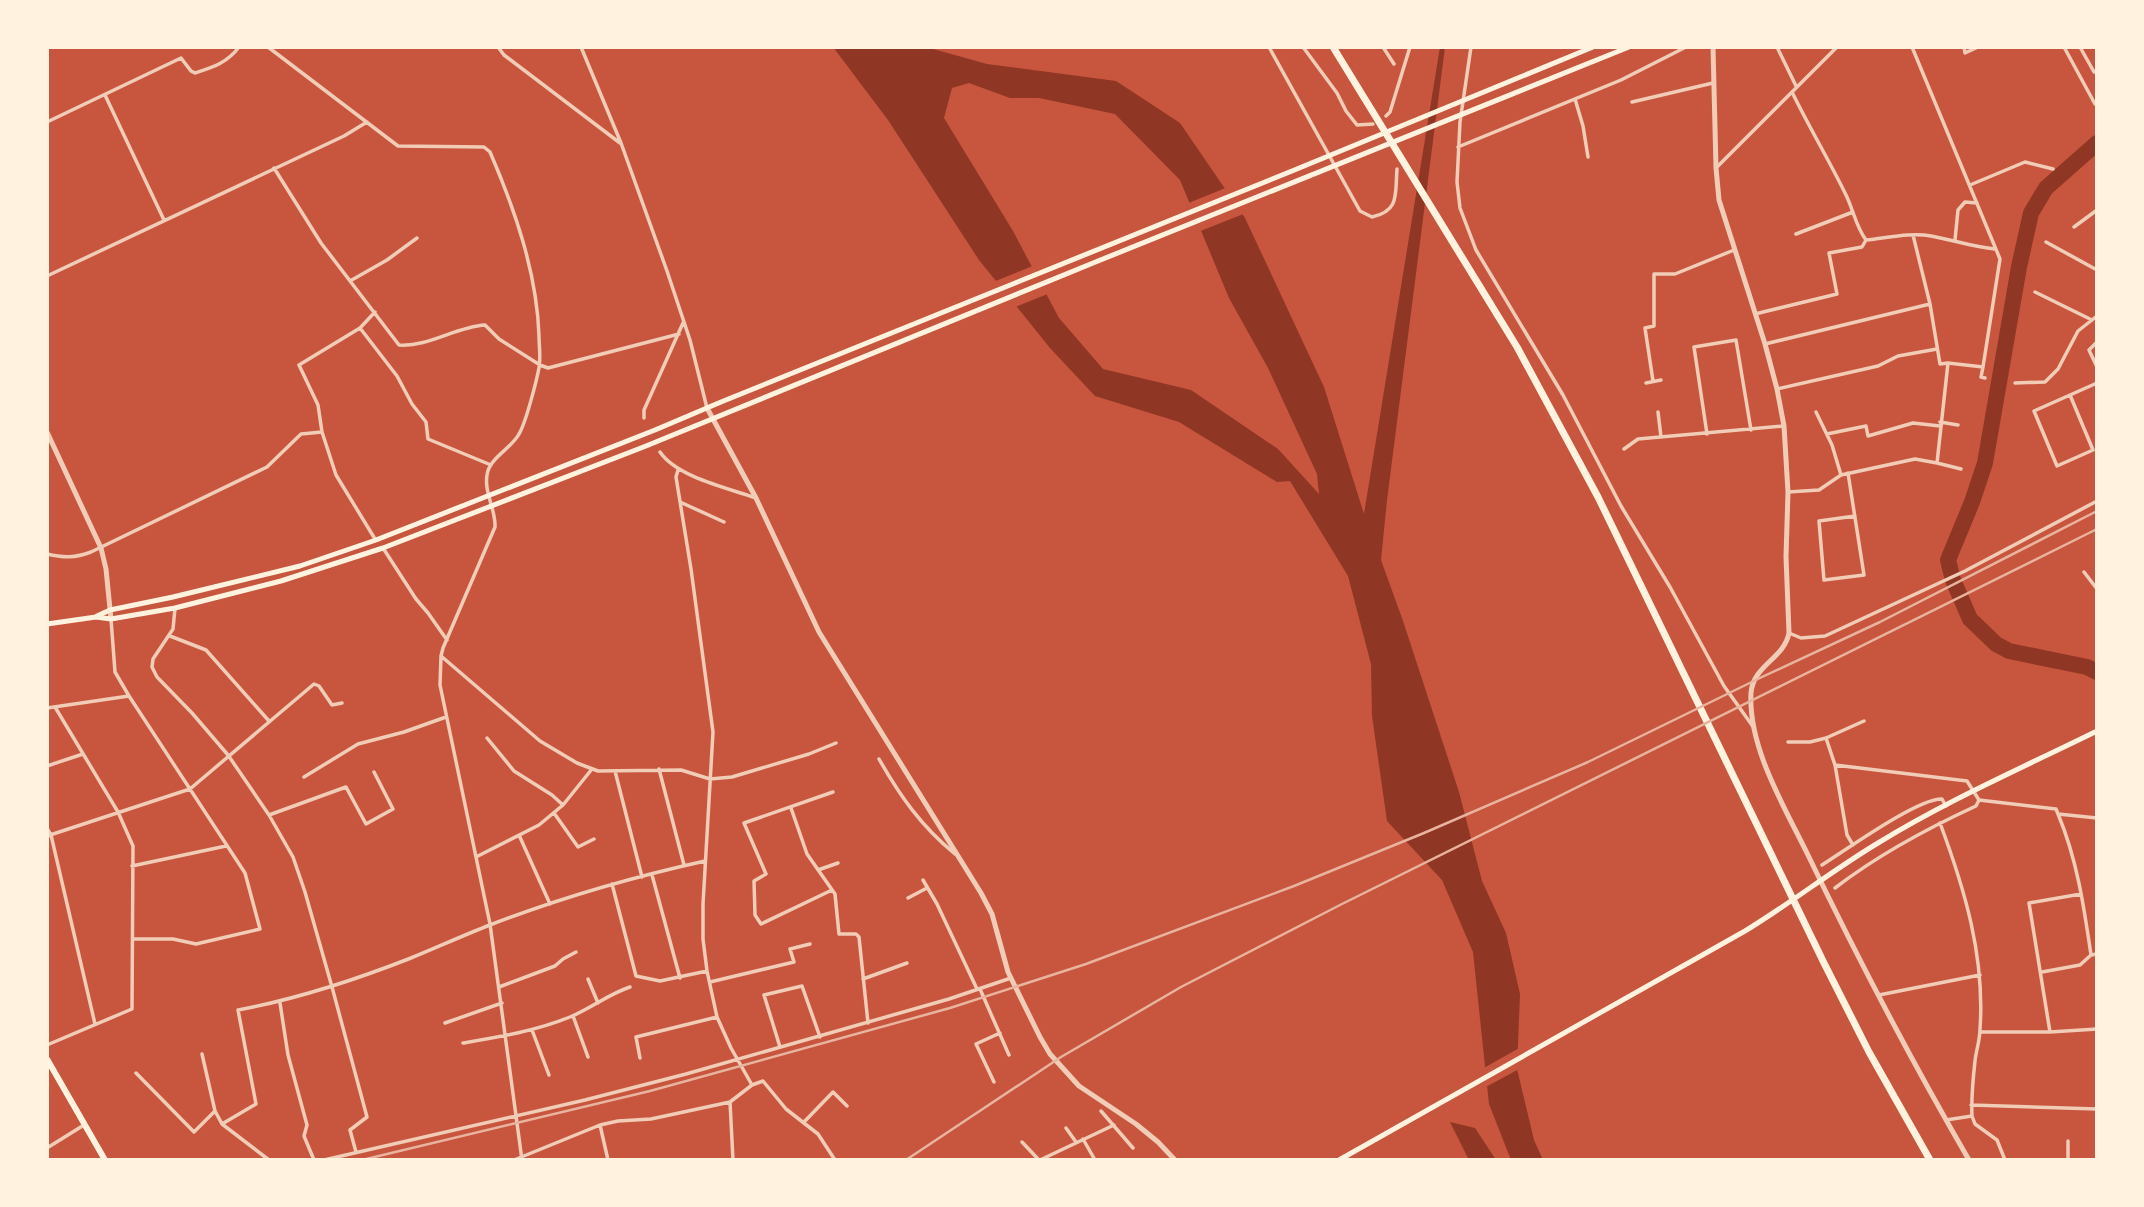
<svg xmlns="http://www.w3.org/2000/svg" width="2144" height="1207" viewBox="0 0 2144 1207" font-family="'Sofia Sans Condensed',sans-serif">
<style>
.water{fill:#8f3625;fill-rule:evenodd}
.pier{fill:#c8553d}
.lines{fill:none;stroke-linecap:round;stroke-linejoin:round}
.river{stroke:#8f3625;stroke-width:16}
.minor{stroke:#f1ccb7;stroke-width:3.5}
.tertiary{stroke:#f1ccb7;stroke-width:5}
.secondary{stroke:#fff3e0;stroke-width:5}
.primary{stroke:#fff3e0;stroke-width:6}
.motorway{stroke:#fff3e0;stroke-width:7}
.rail{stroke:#e9b49f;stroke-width:2.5}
</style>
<rect width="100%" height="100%" fill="#c8553d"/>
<path class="water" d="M833 47H926L987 64 1116 81 1180 123 1245 218 1324 387 1364 514 1440 47H1445L1387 500 1381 560 1403 621 1459 792 1482 881 1506 933 1520 994 1517 1069 1534 1140 1543 1160H1511L1489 1104 1473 952 1442 880 1387 821 1372 716 1371 664 1348 576 1290 481 1277 482 1179 422 1095 396 1050 348 979 260 888 120ZM969 83 1010 98H1039L1115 114 1180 180 1229 298 1268 368 1317 474 1319 494 1278 449 1191 390 1103 369 1059 318 1013 231 944 118 952 88Z
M1450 1122 1475 1128 1496 1160H1469Z"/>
<path class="pier" d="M1228 187 1246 213 1198 232 1186 204Z
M1035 265 1050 293 1013 308 993 282Z
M1521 1047V1068L1484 1088 1482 1069Z"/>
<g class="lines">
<path class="river" d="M2097 143 2046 188 2031 213 2019 267 1985 463 1972 502 1948 560 1953 580 1970 619 1996 644 2009 651 2087 667 2097 672"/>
<path class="minor" d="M268 47 398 146 484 147 490 152C515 210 537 273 539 336 539 346 541 358 539 368 536 383 526 422 519 434 511 449 489 458 487 475 484 493 496 510 495 527L443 648 441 656 440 685 490 924 522 1160
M498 47 504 55 620 143
M581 47 621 143 667 271 690 340 707 408
M1269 47 1360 211 1372 217C1400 211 1395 194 1397 169
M1303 47 1337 93 1346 111 1357 125 1373 124
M1383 47 1394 64
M1471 47 1460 122 1457 182 1460 208 1476 250 1563 395 1621 506 1670 587 1724 686 1754 728
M1523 47H1524
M1777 47 1796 86
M1964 47 1965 53 1978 47
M2064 47 2095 104
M2080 47 2094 72 2097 71
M1792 92C1809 127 1829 160 1846 195 1853 209 1856 227 1866 240 1887 238 1911 232 1931 236 1953 240 1973 247 1995 249
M105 95 164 220
M1575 99 1583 126 1588 157
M1632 102 1713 83
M1386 116 1390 112 1410 47
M47 122 181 58 191 71 195 73C213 67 227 63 239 47
M1458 147 1621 80 1686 47
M1717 167 1837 47
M274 168 321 243 399 345C429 347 455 327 485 325L499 339 540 365 548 368 679 334
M1970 185 2025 162 2053 169
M2074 227 2097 210
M1796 234 1853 212
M1913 235 1930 304 1940 364 1948 363
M1955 240 1958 210 1965 202 1977 203
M2046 242 2097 270
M47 276 344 136 367 122
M350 281 387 260 417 238
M2035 292 2092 320
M1755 314 1837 294 1829 253 1862 247 1866 240
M360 328 397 376 412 404 426 422 428 439 491 465
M2097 342 2089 350 2097 367
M1765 344 1930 304
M1983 367 1981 377 1985 378
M1653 381 1645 328 1654 326V274H1675L1734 250
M1646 383 1661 380
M2015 383 2045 382 2058 369 2078 331 2097 316
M1777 389 1878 366 1898 356 1937 349
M2070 395 2093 450 2057 466 2034 411 2097 383
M1658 412 1661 437
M1816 412 1832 445 1841 475
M644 418V410L683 323
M1940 422 1958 425
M322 432 336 475 375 539
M1707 434 1694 347 1736 340 1751 430
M1827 434 1866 426 1868 436 1913 423 1940 426
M1624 449 1638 439 1784 426
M660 452C677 477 727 488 756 498
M1937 463 1961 469
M678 470 676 477 691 569 713 732 703 904V939L707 971 717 1017 731 1048 752 1085 763 1081 786 1109 818 1134 835 1160
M1848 473 1864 575 1824 580 1819 521 1855 516
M1788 492 1819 490 1841 475 1915 459 1937 463 1948 363 1983 367 2000 259 1912 47
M680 502 724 522
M383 548 416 599 428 613 447 640
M47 554C64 558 75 558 91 552L267 467 301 434 322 432 318 405 299 365 360 328 375 312
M2084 572 2097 589
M175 608 173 629 153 659 152 667 157 677 192 713 228 755 269 815 293 857 305 892 332 987 367 1117 350 1130 356 1152
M111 619 115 672 129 696 245 873 260 929 196 944 173 939H133
M1789 633 1801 638 1825 636 1965 571 2097 501
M170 636 206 650 269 721
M441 656 540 741 577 763 598 771 681 770 710 779 732 777 809 754 836 743
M47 708 129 696
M1788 742H1810L1826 738
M879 759C900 796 921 826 955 854
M1835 765 1826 738 1864 721
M47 766 83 754
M659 769 684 865
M615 771 642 877
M304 777 358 744 404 732 446 717
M563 805 592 769
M791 808 807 854 835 894 839 934H856L859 937 868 1023
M554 813 578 847 594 839
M2058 814C2077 859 2084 907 2091 955L2097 954
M269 815 346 787 366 824 393 809 374 772
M1940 823C1965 890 1985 957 1980 1029 1980 1040 1976 1051 1975 1061 1973 1079 1971 1098 1972 1116L1975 1124 1997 1140 2005 1160
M47 828 51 835 95 1024
M519 835 550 904
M47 836 190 789 314 684 319 686 332 705 342 703
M1853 845 1847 835 1835 765 1967 781 1979 800 2056 809 2058 814 2097 818
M476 857 539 825 563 805 552 795 514 771 487 738
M1822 865C1846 850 1918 798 1942 799L1946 806
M132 866 226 846
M818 870 838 863
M652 875 680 978
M923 880 937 904 977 989
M612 884 636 976 660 981 707 971
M1835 888C1878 855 1926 829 1976 806L1979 800
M832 890 761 924 755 915 754 881 766 874 744 823 833 792
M2081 894 2029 903 2050 1032 2097 1029
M908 898 927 888
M2042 972 2080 965 2091 955
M588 979 598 1003
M863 979 907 963
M710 982 794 962 790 949 810 944
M499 987 555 966 563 959 576 952
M980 989 1009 1055
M1879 995 1980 975
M280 1003 288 1055 307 1125 304 1136 314 1160
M573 1016 588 1057
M445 1023 502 1003
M532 1030 549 1075
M1980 1032H2050
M463 1043C499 1037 536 1031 570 1017 591 1008 609 994 630 987
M47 1045 132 1009 133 846 118 812 55 707
M780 1047 764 995 802 986 820 1037
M202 1054 215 1111
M640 1058 636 1037 717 1017
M136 1073 194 1132 215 1111 222 1124 269 1160
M994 1082 976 1044 1000 1033
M730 1102 733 1160
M1971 1105 2097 1109
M1101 1111 1133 1148
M1946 1120 1972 1116
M804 1122 833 1092 847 1106
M222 1124 256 1104 238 1010C297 999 355 980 411 958 438 947 464 935 490 925 560 898 633 877 705 861
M600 1125 608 1160
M1066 1128 1076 1142
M1083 1139 1095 1160
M2068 1141V1160
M1022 1142 1039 1160
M47 1148 84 1125
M324 1160 585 1100 686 1074 949 999 1011 978
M514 1160 600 1125 618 1121 651 1119 730 1102 752 1085
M1040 1160 1114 1125"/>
<path class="tertiary" d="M1713 47 1716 168 1719 200 1765 344 1777 389 1784 426 1788 492 1786 557 1789 633C1784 659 1753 665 1751 693 1748 747 1784 806 1807 853 1857 957 1911 1060 1969 1160
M707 408 756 498 819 632 981 893 992 914 1008 972 1040 1037 1050 1054 1079 1086 1136 1124 1158 1142 1175 1160
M47 432 101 548 106 569 111 619"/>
<path class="secondary" d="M97 616 110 610 173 597 300 566 376 540 655 430 721 402 1292 171 1593 47
M47 624 96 617 111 619 175 608 281 581 383 548 646 446 1098 261 1629 47
M1339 1160 1745 931C1791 903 1833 870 1878 843 1948 800 2024 767 2097 731"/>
<path class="primary" d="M47 1059 105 1160"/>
<path class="motorway" d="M1333 47 1517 347 1598 497 1824 963 1869 1052 1930 1160"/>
<path class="rail" d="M362 1160 650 1091 950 1008 1086 964 1294 886 1424 833 1588 762 1762 677 1880 622 2097 511
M906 1160 1061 1057 1181 987 1340 905 2097 529"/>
</g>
<rect width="2144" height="1207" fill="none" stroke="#fff3e0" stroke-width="98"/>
</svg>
